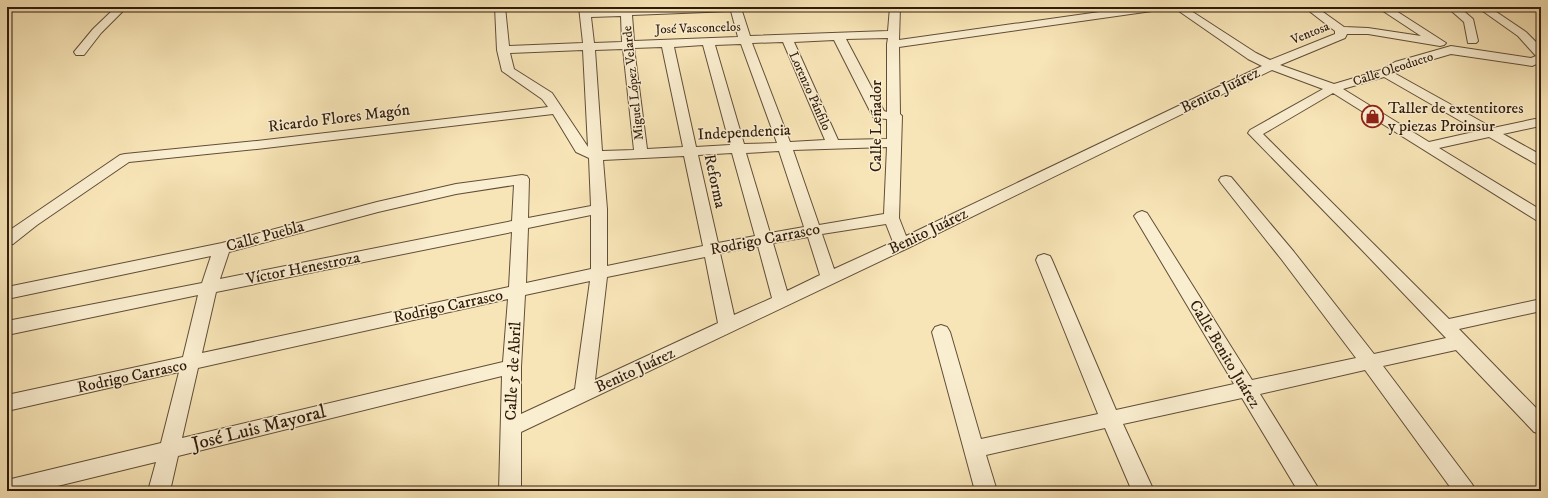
<svg xmlns="http://www.w3.org/2000/svg" width="1548" height="498" viewBox="0 0 1548 498" font-family="'IM FELL DW Pica',serif">
<style>
.lines{fill:none;stroke-linecap:round;stroke-linejoin:round}
.minor-casing{stroke:#614e38;stroke-width:2}
.minor{fill:#faeed0;fill-rule:evenodd}
.labels{text-anchor:middle;dominant-baseline:central;stroke-width:3;stroke-linejoin:round;paint-order:stroke}
.far-street-label{font-size:13px;fill:#2f1b0d;stroke:#faeed0}
.street-label{font-size:16px;fill:#2f1b0d;stroke:#faeed0}
.poi-label{font-size:16px;fill:#2f1b0d;stroke:#faeed0;text-anchor:start}
.near-street-label{font-size:19px;fill:#2f1b0d;stroke:#faeed0}
</style>
<rect width="100%" height="100%" fill="#f8e5b7"/>
<filter id="stains"><feTurbulence type="fractalNoise" baseFrequency=".005" numOctaves="4"/><feColorMatrix values="0 0 0 0 .2 0 0 0 0 .09 0 0 0 0 .02 0 0 0 .5 -.17"/></filter>
<radialGradient id="worn" r=".72"><stop offset=".6" stop-color="#630" stop-opacity="0"/><stop offset="1" stop-color="#630" stop-opacity=".3"/></radialGradient>
<g class="lines">
<defs>
<path id="minor" d="M116 7H127L101 33 84 55H76L74 52 93 29Z
M495 7H505L509 46 583 43 579 7H589L590 10 621 9V7H631L632 9 760 7 755 10 742 11 750 36 888 31 890 7H900L899 40 1135 7H1164L1159 10 899 47 900 114 902 116 899 218 906 236 1262 66 1248 59 1173 7H1185L1256 53 1270 60 1335 34V31L1304 7H1316L1344 27 1368 28 1421 36 1377 7H1390L1446 43 1444 45 1440 46 1368 34H1347L1345 38 1280 65 1334 84 1381 70 1395 62 1451 46 1531 58 1536 56 1518 36 1477 7H1489L1526 32 1541 47V62L1532 66 1451 54 1403 68 1394 73 1493 128 1535 119 1540 120 1541 122 1540 126 1503 134 1541 155V165L1536 164 1489 137 1439 148 1541 210V222L1536 220 1333 93 1263 134 1449 319 1541 299V311L1459 329 1541 413V434L1534 432 1456 350 1383 366 1472 484 1476 491H1453L1365 370 1260 394 1320 491H1298L1242 398 1123 424 1154 491H1132L1105 428 986 455 997 491H975L932 332 935 327 941 325 947 327 950 332 981 439 1098 414 1036 260 1038 256 1044 254 1050 256 1052 260 1116 410 1234 384 1134 216 1137 213 1142 211 1147 213 1252 380 1356 358 1282 260 1221 183 1219 180 1221 177 1226 176 1231 177 1294 252 1374 354 1446 338 1361 249 1248 133 1250 130 1323 89 1272 70 908 248 521 432V491H499L502 376 178 456 170 491H148L156 462 37 491H7V480L161 443 179 372 7 411V395L183 357 198 295 7 335V321L202 283 211 256 7 299V287L222 243 377 202 456 184 522 175 527 176 529 179 528 218 591 206 589 158 576 152 553 114 257 149 129 162 37 225 13 244 7 245V232L120 155 125 154 257 141 548 107 542 99 502 71 497 50ZM731 11 738 37 634 41 632 15ZM621 16 622 42 594 43 591 17ZM888 38 887 44V112L884 111 846 39ZM834 40 872 115 874 118 887 119V139L838 140 794 42ZM783 42 825 140 790 142 752 43ZM741 44 777 143 744 144 715 45ZM703 45 730 145 696 147 674 47ZM662 47 683 147 647 149 634 48ZM623 49 634 150 602 151 595 50ZM583 50 588 147 552 93 514 69 510 53ZM1384 77 1478 131 1429 142 1343 89ZM887 147 884 214 819 225 793 150ZM779 151 804 227 770 233 746 153ZM732 153 755 236 718 243 698 155ZM684 156 703 246 607 266V209L603 160ZM514 185 512 221 220 279 229 252 378 212 456 194ZM591 215V269L526 283 528 228ZM886 224 893 242 834 269 822 234ZM512 232 509 287 202 353 216 292ZM808 237 820 275 787 291 773 243ZM758 246 772 298 734 315 720 253ZM705 257 718 323 595 380 607 277ZM590 281 575 389 521 414V367L525 295ZM508 299 503 362 182 438 198 368Z
M1447 7H1459L1473 19 1478 41 1476 43H1468L1464 22Z"/>
</defs>
<use href="#minor" class="minor-casing"/>
<use href="#minor" class="minor"/>
</g>
<defs>
<symbol id="shop-ring" viewBox="-11 -11 22 22"><circle r="9.5" fill="#faeed0" stroke="#8f2418" stroke-width="1.5"/><path d="M-5-2.5h2.3a2.7 3.5 0 0 1 5.4 0H5L5.5 6h-11ZM-1.5-2.5h3a1.5 2.3 0 0 0-3 0Z" fill="#8f2418"/></symbol>
</defs>
<g fill-rule="evenodd">
<use href="#shop-ring" x="1360" y="104" width="25" height="25"/>
</g>
<g class="labels">
<g class="far-street-label">
<text transform="translate(698 28) rotate(-2)">José Vasconcelos</text>
<text transform="translate(1310 33) rotate(-22)">Ventosa</text>
<text transform="translate(1393 69) rotate(-18)">Calle Oleoducto</text>
<text transform="translate(633 83) rotate(-96)">Miguel López Velarde</text>
<text transform="translate(810 91) rotate(66)">Lorenzo Pánfilo</text>
</g>
<g class="street-label">
<text transform="translate(1220 90) rotate(-26)">Benito Juárez</text>
<text transform="translate(339 118) rotate(-7)">Ricardo Flores Magón</text>
<text transform="translate(876 126) rotate(-90)">Calle Leñador</text>
<text transform="translate(744 132) rotate(-3)">Independencia</text>
<text transform="translate(715 181) rotate(78)">Reforma</text>
<text transform="translate(928 231) rotate(-26)">Benito Juárez</text>
<text transform="translate(265 236) rotate(-15)">Calle Puebla</text>
<text transform="translate(765 239) rotate(-11)">Rodrigo Carrasco</text>
<text transform="translate(303 268) rotate(-11)">Víctor Henestroza</text>
<text transform="translate(448 306) rotate(-12)">Rodrigo Carrasco</text>
<text transform="translate(1225 354) rotate(59)">Calle Benito Juárez</text>
<text transform="translate(635 370) rotate(-25)">Benito Juárez</text>
<text transform="translate(513 371) rotate(-87)">Calle 5 de Abril</text>
<text transform="translate(132 376) rotate(-12)">Rodrigo Carrasco</text>
</g>
<g class="poi-label">
<text x="1388" y="108">Taller de extentitores<tspan x="1388" dy="18">y piezas Proinsur</tspan></text>
</g>
<g class="near-street-label">
<text transform="translate(259 428) rotate(-14)">José Luis Mayoral</text>
</g>
</g>
<rect width="1548" height="498" fill="none" stroke="#f8e5b7" stroke-width="24"/>
<rect x="8" y="8" width="1532" height="482" fill="none" stroke="#2f1b0d" stroke-width="2"/>
<rect x="12" y="12" width="1524" height="474" fill="none" stroke="#2f1b0d"/>
<rect width="100%" height="100%" filter="url(#stains)"/>
<rect width="100%" height="100%" fill="url(#worn)"/>
</svg>
